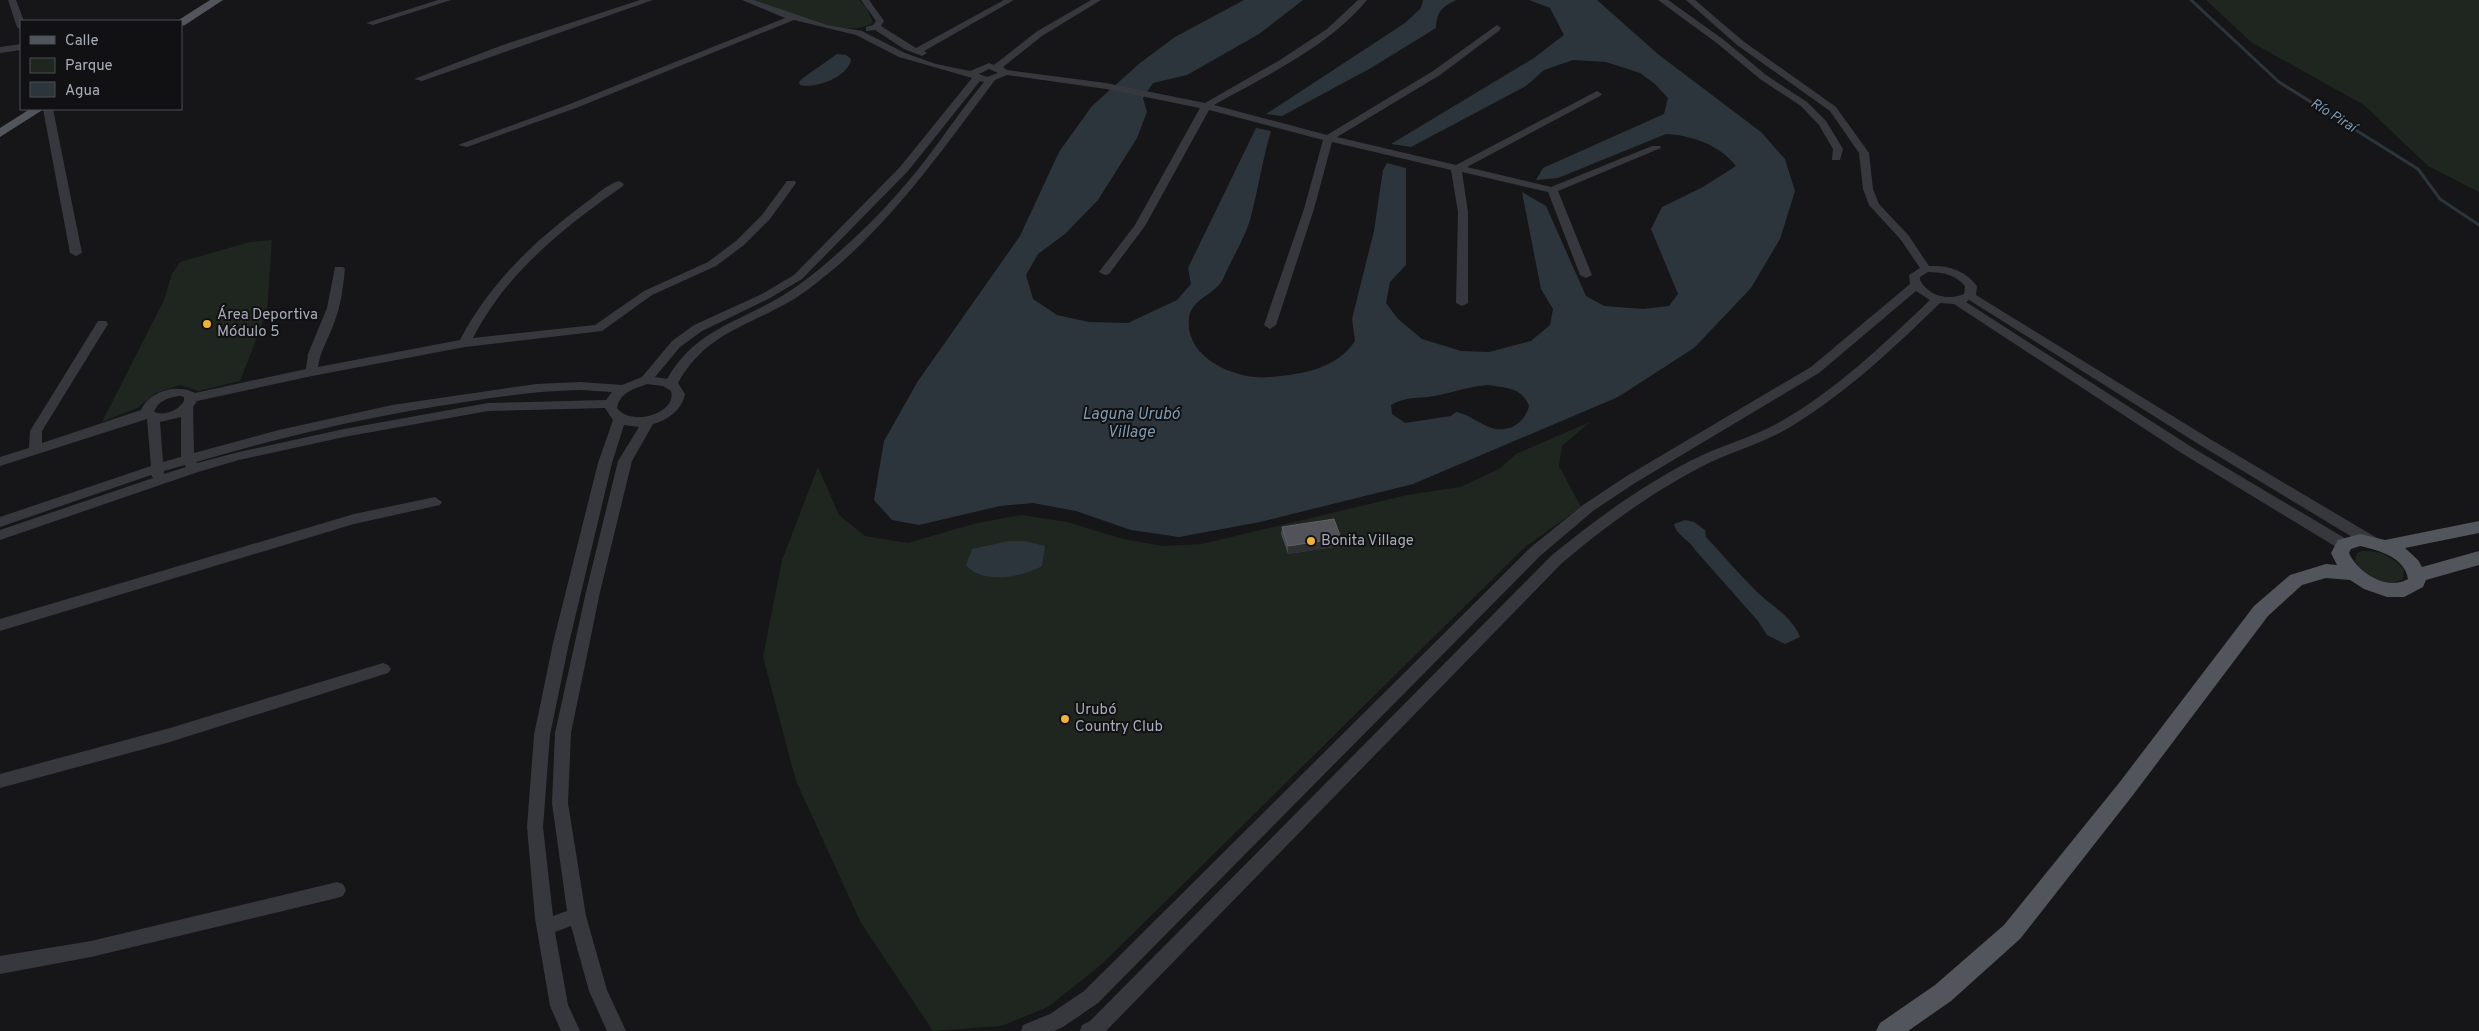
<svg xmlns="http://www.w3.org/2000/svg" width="2479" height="1031" viewBox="0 0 2479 1031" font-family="Overpass,sans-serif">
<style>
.green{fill:#1e261f}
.water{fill:#2c353c;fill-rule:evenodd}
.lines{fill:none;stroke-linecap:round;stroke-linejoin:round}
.stream{stroke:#2c353c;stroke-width:3}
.minor{fill:#37383d;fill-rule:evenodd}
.major{fill:#53555c;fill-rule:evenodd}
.wall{fill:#47494d}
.shaded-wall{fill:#2f3033}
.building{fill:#525359;stroke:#5f6168}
.poi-dot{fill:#f2b134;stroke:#111113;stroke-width:2}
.labels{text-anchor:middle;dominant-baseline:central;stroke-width:4;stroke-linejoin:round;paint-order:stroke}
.far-water-label{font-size:14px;font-style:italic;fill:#7f9bb3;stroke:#111113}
.poi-label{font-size:15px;fill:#a8adb8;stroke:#111113;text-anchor:start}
.water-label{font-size:16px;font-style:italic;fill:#7f9bb3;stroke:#111113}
</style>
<rect width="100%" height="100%" fill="#161618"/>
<path class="green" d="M754 0H859L866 7 873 22C852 42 778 9 754 0Z
M2206 0H2479V192L2428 166 2364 105 2251 42Z
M272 240 267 312 240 381 199 391 180 385 156 393 137 408 102 422 164 300 172 274 180 262 250 242Z
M1590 422 1562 446 1559 466 1581 507 1525 547 1102 964 1048 1007 1001 1026 933 1031 861 923 796 781 763 657 782 560 818 467 839 515 865 536 908 543 973 524 1021 515 1067 522 1123 539 1163 546 1202 544 1407 495 1460 487 1499 469 1516 454Z
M2362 551C2378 550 2394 556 2404 570L2403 579C2387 588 2362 576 2355 561L2357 553Z"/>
<path class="water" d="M1244 0H1303L1259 34 1187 75 1153 83 1143 98 1147 112 1137 138 1098 200 1065 234 1038 254 1026 275 1033 299 1057 315 1089 322 1128 323 1177 300 1191 284 1188 268 1256 128 1271 131C1262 161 1258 191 1250 220 1244 240 1231 260 1223 279 1216 294 1191 299 1189 318 1184 359 1238 381 1271 377 1303 374 1336 369 1355 341L1352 319 1374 231 1383 170 1387 163 1406 168V265L1390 282 1386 303 1398 319 1422 339 1461 351 1489 352 1531 341 1550 325 1553 309 1541 289 1522 192 1546 206 1586 296 1604 306 1643 309 1669 306 1678 294 1651 229 1662 207 1703 187 1736 166C1720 145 1691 135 1666 134L1558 178 1536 180 1543 168 1664 114 1668 98 1655 84 1640 73 1606 62 1573 60 1544 70 1526 86 1411 147 1391 144 1534 58 1564 35 1550 8 1529 0H1597L1659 55 1761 132 1785 159 1795 191 1780 239 1751 288 1694 348 1618 397 1413 484 1260 522 1179 537 1131 530 1076 511 1033 503 1000 506 919 525 892 520 874 500 884 441 918 381 1020 236 1059 152 1092 106 1140 63 1175 37ZM1488 385C1505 388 1522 387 1529 406 1527 415 1521 423 1512 427 1489 436 1477 416 1456 412L1451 416 1405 423 1392 414 1391 405C1406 396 1418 399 1434 396 1452 393 1469 386 1488 385Z
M1423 0H1456C1441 8 1437 11 1436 28L1371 68 1282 116 1266 114 1405 23 1421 8Z
M837 54 846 55 851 59C849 77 815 89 800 85L799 82 803 78Z
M1685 520 1694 522 1705 530 1706 537C1722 554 1738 573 1755 590 1770 605 1793 617 1800 637L1785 644 1767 635 1758 621 1696 551C1691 541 1676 535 1674 524Z
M1009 541H1024L1045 546 1042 566C1023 577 982 585 966 565L972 549Z"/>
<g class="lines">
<path class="stream" d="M2191 0 2279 82 2418 169 2440 199 2479 225"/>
<path class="minor" d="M8 0H16L24 21H21V30L17 27Z
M438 0H451L373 25 366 23Z
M640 0H653L422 81 414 79 500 46Z
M742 0H754L827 25 862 31 905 53 936 64 970 71 989 63 994 65 1036 32 1091 0H1101L1042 36 1003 67 1007 70 1106 83 1205 103 1280 60 1327 29 1358 0H1367C1328 47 1267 75 1214 105L1327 135 1433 71 1497 25 1501 28 1500 30 1440 75 1337 137 1456 165 1597 91 1602 94 1600 96 1467 167 1551 187 1652 146H1660L1661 148 1558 191 1592 275 1586 278 1580 275 1548 192 1462 172 1468 212V303L1462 306 1456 303 1458 212 1451 170 1332 142 1314 209 1276 325 1270 329 1264 325 1304 209 1323 140 1209 110 1145 226 1109 274 1105 275 1099 272 1135 225 1200 108 1106 89 1007 75 995 80C945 146 898 214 835 268 820 280 805 293 789 302 745 327 704 335 678 383L685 394C682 410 668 420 653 424L632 461 600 592 571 733 568 803 586 916 607 990 626 1031H607L589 991 571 926 555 932 568 1005 580 1031H561L550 1006 535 918 527 827 534 735 553 643 598 463 613 420 605 408 488 411 344 437 239 460 198 472 0 540V530L153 478 151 475 0 527V517L151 466 147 419 0 466V457L29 448 30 431 98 321H106L108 324 42 431V443L141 410C149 391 178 383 195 393L306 369 308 354 327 308 335 267H343L345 269C343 287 341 306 334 323 329 338 320 351 318 367L460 340C490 283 533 242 584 204 594 197 607 184 619 181L624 184 623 186C563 228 507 272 473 338L595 325 644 291 708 262 736 241 762 215 787 181H795L796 183 770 219 744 245 716 266 652 295 602 331 465 347 312 376 197 401 193 407 194 453 279 430 392 405 536 384 580 382 622 385 642 377 672 341 694 325 762 294 794 275 900 167 972 78 899 57 856 35 794 20 576 108 467 147 458 145 570 104 785 18ZM989 69 998 73 987 77 979 74ZM980 81 984 82C964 106 946 133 927 158 901 192 871 224 839 252 821 268 802 284 782 296 737 323 695 330 667 379L655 377 680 347 702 331 770 298 802 279 908 171ZM647 384 663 386 671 391C677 414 631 427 617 408 620 392 634 389 647 384ZM580 390 612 392 606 400 488 403 344 429 239 452 197 463 196 462C274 439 353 420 433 407 482 399 530 391 580 390ZM180 396 184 397V401C178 411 164 416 154 412 158 400 170 397 180 396ZM181 417V457L163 462 160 422ZM624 425 639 427 618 461 586 592 555 733 552 803 567 911 553 916 543 827 550 735 569 643 612 463ZM185 465 186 467 164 474V471Z
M861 0H869L884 21 881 26 916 48 1004 0H1014L924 51 927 53 922 56 904 49 875 30 866 31V27L873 25 876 21Z
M1658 0H1668L1724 40 1766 75 1807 102 1826 121 1843 149 1840 160H1832L1833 149 1819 125 1801 106 1760 79 1718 44Z
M1686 0H1695L1743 41 1836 107 1869 153 1873 189 1879 204 1909 236 1929 266C1948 265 1965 270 1977 286L1976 295 2210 439 2377 538 2379 542 2377 546H2367L2200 445 1969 300 1966 302 2193 448 2348 540 2350 544 2348 548H2338L2183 454 1954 304 1940 303C1894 348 1847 392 1792 426 1763 444 1729 452 1699 468 1649 494 1605 527 1562 563L1106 1031H1080L1082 1025 1090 1021 1552 555C1595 520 1640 487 1690 461 1719 446 1751 438 1780 422 1836 390 1883 345 1930 300L1916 291 1819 373 1635 483 1593 511 1540 556 1098 1003 1063 1027 1054 1031H1021L1023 1025 1050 1014 1084 991 1530 548 1583 505 1625 477 1811 367 1910 284 1909 275 1920 268 1901 240 1869 205 1863 189 1859 153 1830 111 1737 45ZM1928 272C1943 272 1956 275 1965 286L1964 294C1948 301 1928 296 1920 280V277Z
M21 44V50L0 53V47Z
M43 109H53L82 253 76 256 70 253Z
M435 497 442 502 440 505 354 524 0 631V619L354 514Z
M383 663 388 665 391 669 388 673 170 742 0 788V774L170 728Z
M337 882 343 884 346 890 343 896 337 898 91 957 0 974V956L91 941Z"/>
<path class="major" d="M210 0H223L185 25 181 26V21H177Z
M30 109H44L0 137V128Z
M2479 521V533L2405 548 2418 560 2422 567 2479 551V565L2426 580 2423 587 2404 597H2387L2364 589 2350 580 2326 578 2302 585 2268 616 2133 795 2020 939 1951 1001 1908 1031H1876L1880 1023 1935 985 2004 925 2119 783 2254 606 2290 575 2326 564 2337 565 2331 553 2338 540 2360 534 2385 540ZM2360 546C2378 550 2405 557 2408 579 2387 591 2358 573 2349 553L2351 549Z"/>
</g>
<path class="wall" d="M1282 527 1341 538V546L1288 554 1281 534Z"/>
<path class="shaded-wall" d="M1341 538V546L1288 554V546Z"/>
<path class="building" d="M1334 519 1341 538 1288 546 1282 527Z"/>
<g class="poi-dot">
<circle cx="207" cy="324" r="5"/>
<circle cx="1311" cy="541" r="5"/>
<circle cx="1065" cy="719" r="5"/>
</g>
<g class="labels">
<g class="far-water-label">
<text transform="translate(2333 116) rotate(32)">Río Piraí</text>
</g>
<g class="poi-label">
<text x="217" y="315">Área Deportiva<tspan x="217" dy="17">Módulo 5</tspan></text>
<text x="1321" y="541">Bonita Village</text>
<text x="1075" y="710">Urubó<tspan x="1075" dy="17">Country Club</tspan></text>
</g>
<g class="water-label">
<text x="1131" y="415">Laguna Urubó<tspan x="1131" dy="18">Village</tspan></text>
</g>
</g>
<rect x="20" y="20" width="162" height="90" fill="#111113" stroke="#4d4f55"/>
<rect x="30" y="36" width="25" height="8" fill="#53555c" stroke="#4d4f55"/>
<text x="65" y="45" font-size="15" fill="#a8adb8">Calle</text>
<rect x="30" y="58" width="25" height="15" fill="#1e261f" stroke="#4d4f55"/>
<text x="65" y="70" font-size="15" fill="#a8adb8">Parque</text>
<rect x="30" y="82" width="25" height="15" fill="#2c353c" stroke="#4d4f55"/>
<text x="65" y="95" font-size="15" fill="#a8adb8">Agua</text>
</svg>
